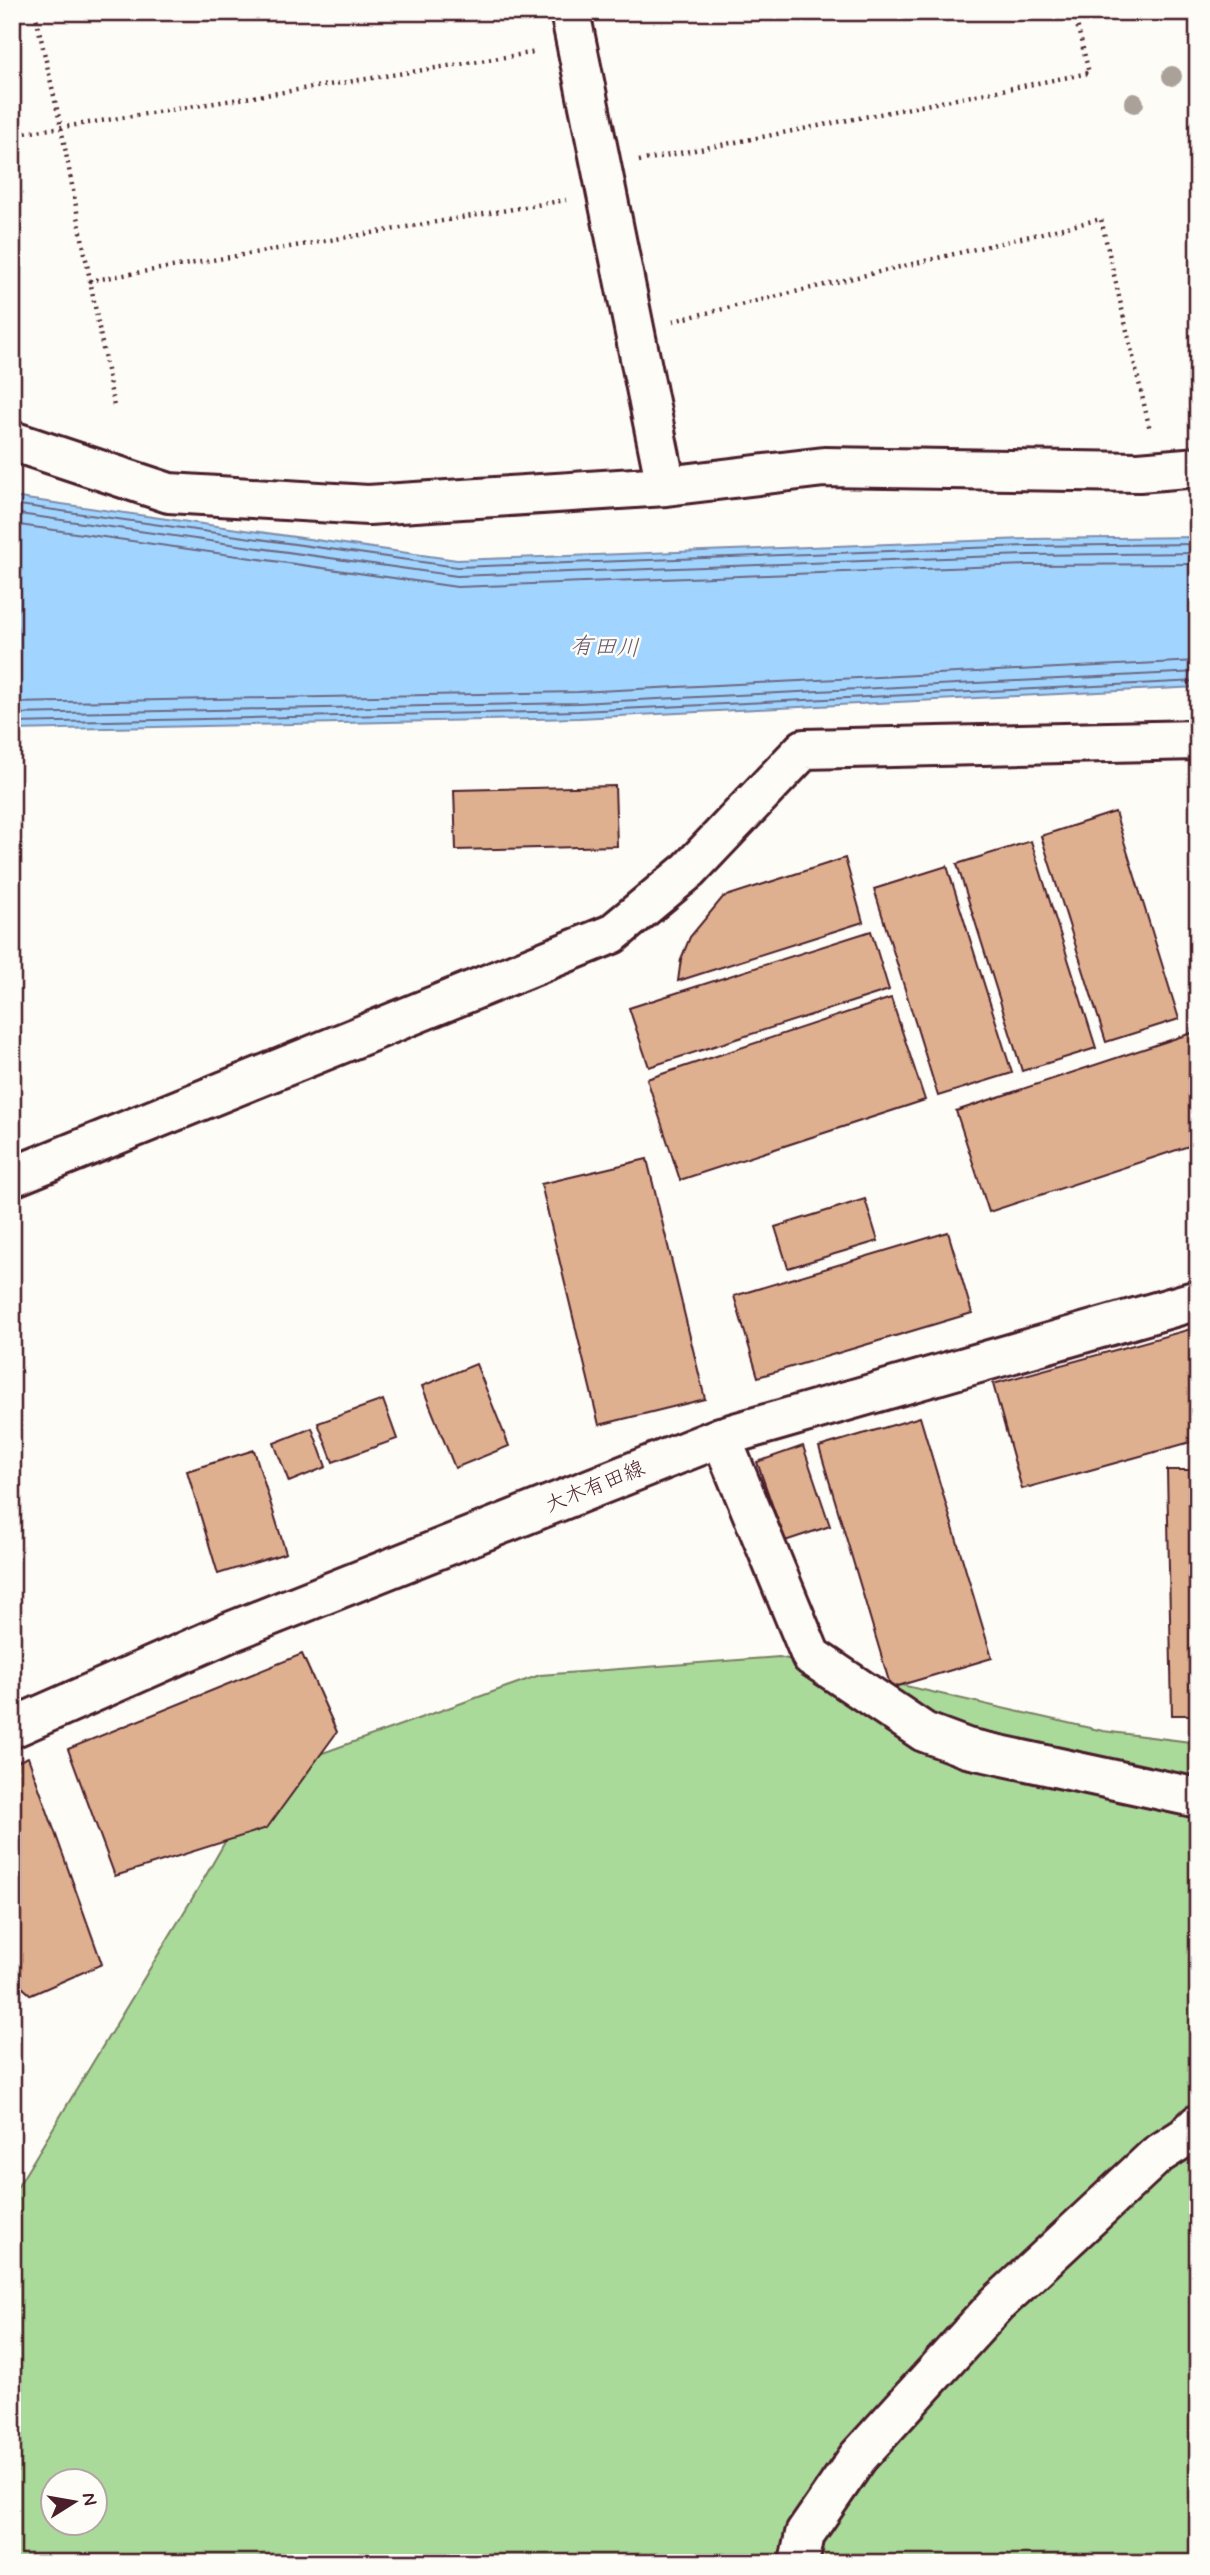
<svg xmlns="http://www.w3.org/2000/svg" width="1210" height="2575" viewBox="0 0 1210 2575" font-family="Mynerve,'Klee One',sans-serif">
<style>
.green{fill:#a9da9a;stroke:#7a7c62;stroke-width:2;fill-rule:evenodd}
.water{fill:#a1d5ff;stroke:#7e8caa;stroke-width:2}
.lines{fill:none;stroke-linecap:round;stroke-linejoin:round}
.shore{stroke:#6d6880;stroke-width:2}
.building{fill:#deb08f;stroke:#4a1f2b;stroke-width:2}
.minor-casing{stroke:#4a1f2b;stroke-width:44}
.major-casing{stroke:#4a1f2b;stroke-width:44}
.path{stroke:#4a1f2b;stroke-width:4.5;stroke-dasharray:2 5;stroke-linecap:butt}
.minor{stroke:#fdfcf7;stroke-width:38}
.major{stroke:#fdfcf7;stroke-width:38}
.tree{fill:#aaa199}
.labels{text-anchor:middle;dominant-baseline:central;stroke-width:5;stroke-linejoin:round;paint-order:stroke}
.street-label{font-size:21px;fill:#4a1f2b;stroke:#fdfcf7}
.water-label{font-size:23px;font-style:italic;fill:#64566b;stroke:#fdfcf7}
</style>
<rect width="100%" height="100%" fill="#fdfcf7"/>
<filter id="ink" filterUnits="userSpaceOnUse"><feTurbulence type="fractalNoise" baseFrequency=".0143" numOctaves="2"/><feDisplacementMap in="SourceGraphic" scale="14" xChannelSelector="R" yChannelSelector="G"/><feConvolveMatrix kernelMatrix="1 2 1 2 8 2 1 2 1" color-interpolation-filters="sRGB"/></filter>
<g filter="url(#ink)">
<path class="green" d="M779 1657 1103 1731 1198 1743V2563H12V2196L198 1889 264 1774 540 1675ZM52 2480H94V2522H52Z"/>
<path class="water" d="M12 497 457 560 1027 539 1198 537V687L579 718 12 730Z"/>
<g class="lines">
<path class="shore" d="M12 504 457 567 1027 546 1198 544
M12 513 457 576 1028 555 1198 553
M12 524 457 587 1028 565 1198 564
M12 703 578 692 1198 661
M12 714 578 703 1198 672
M12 723 579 711 1198 681"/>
</g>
<path class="building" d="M615 786 617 846 456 850 454 790Z
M1115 812 1179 1019 1106 1042 1041 836Z
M1031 841 1096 1048 1022 1071 957 864Z
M845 858 863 922 678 981 681 959 690 937 723 897Z
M947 866 1012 1073 938 1096 874 889Z
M871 931 889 990 649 1067 629 1008Z
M891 998 925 1100 680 1180 647 1079Z
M1198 1031V1143L989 1212 956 1111Z
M647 1159 705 1399 599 1425 541 1184Z
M865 1199 878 1241 788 1268 775 1227Z
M948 1232 972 1313 758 1377 734 1296Z
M1198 1327V1440L1022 1489 993 1384Z
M476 1364 509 1446 455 1468 422 1386Z
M383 1400 397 1439 333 1462 318 1423Z
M920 1417 992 1658 891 1688 819 1447Z
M312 1428 326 1467 289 1482 274 1443Z
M803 1446 830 1526 785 1541 757 1462Z
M254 1450 286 1553 218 1574 187 1471Z
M1167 1470H1198V1715H1172Z
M302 1654 337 1732 267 1828 115 1876 68 1749Z
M28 1757 102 1964 31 1995 12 1978V1764Z"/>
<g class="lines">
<defs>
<path id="minor" d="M570 12 666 486
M12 441 169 493 368 505 666 486 824 467 1139 472 1198 467
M12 1177 612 934 689 870 804 749 1198 740
M721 1437 811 1656 924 1732 967 1748 1198 1798
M799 2563 805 2534 858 2457 997 2304 1157 2155 1185 2137 1198 2124"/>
<path id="major" d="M12 1728 230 1632 721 1437 1198 1300"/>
</defs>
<use href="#minor" class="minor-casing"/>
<use href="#major" class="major-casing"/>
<path class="path" d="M35 12 61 127 114 407
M12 135 537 52
M639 161 1089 73 1074 12
M89 281 566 200
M673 321 1101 219 1150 430"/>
<use href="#minor" class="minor"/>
<use href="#major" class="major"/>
</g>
<g class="tree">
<circle cx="1172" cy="76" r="10"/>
<circle cx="1134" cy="103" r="10"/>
</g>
</g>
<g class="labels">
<g class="street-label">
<text transform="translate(595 1487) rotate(-22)">大木有田線</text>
</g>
<g class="water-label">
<text transform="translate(605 648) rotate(2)">有田川</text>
</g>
</g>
<rect width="1210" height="2575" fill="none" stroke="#fdfcf7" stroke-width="42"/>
<rect x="21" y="21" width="1168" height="2533" fill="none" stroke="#4a1f2b" stroke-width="2.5" filter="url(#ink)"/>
<g transform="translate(74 2502) rotate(79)"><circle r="33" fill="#fdfcf7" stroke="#b5a4a5" stroke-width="2"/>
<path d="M0-5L12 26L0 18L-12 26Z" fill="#4a1f2b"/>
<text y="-10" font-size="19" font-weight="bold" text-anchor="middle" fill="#4a1f2b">N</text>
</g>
</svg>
